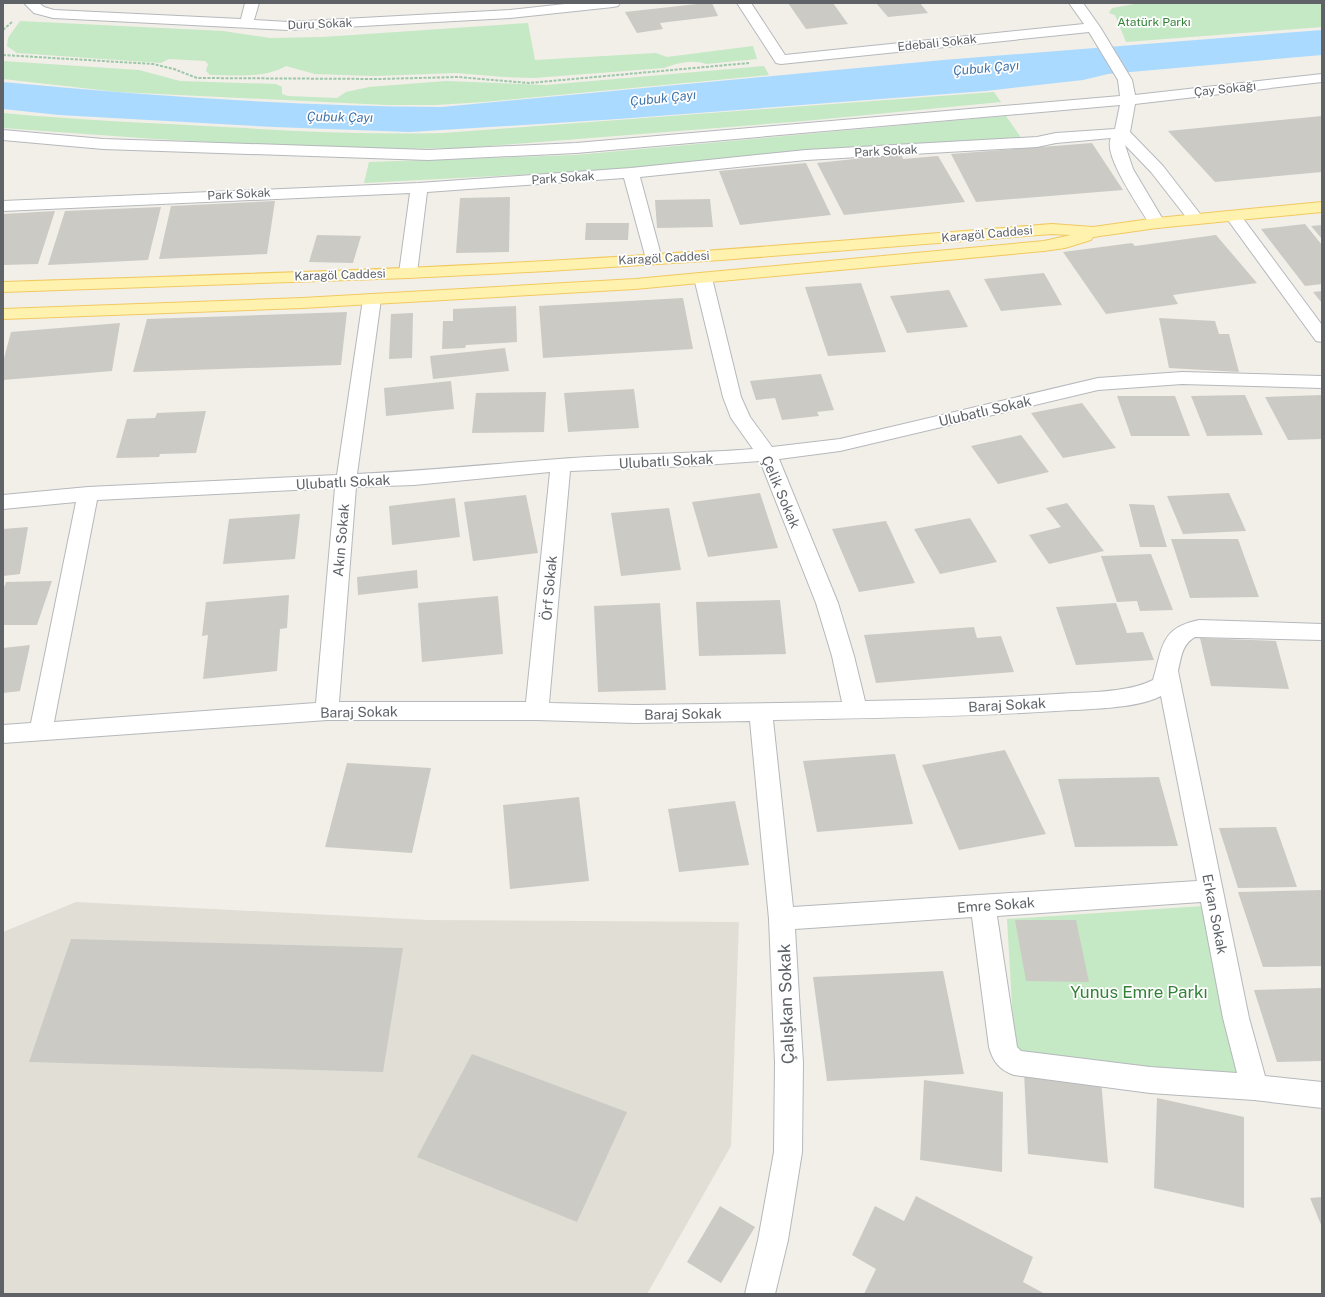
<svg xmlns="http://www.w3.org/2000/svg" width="1325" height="1297" viewBox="0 0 1325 1297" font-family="'Public Sans',sans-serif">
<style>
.education{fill:#e1ded6}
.green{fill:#c5e8c5}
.water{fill:#aadaff}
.building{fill:#cccac5}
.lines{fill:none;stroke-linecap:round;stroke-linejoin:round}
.minor-casing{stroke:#b5b8bc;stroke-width:2}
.major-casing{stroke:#f2c960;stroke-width:2}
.path{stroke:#9cc7a9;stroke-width:2;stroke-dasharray:3 1.5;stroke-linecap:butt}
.minor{fill:#fff;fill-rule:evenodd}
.major{fill:#fff2af;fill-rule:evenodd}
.labels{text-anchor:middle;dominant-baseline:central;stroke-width:3.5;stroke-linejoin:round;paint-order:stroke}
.far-park-label{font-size:12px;fill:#348238;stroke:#fff}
.far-street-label{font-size:12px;fill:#5f6368;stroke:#fff}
.far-water-label{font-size:13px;font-style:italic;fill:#4174aa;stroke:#fff}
.street-label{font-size:14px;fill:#5f6368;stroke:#fff}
.near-park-label{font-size:17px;fill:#348238;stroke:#fff}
.near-street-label{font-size:17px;fill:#5f6368;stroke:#fff}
</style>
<rect width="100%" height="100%" fill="#f1efe8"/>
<path class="education" d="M76 902 429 920 739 922 731 1146 647 1294H3V932Z"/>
<path class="green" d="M1140 3H1322V27L1126 42 1115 15 1109 13 1112 8Z
M20 21 223 31 270 38 323 37 528 23 535 60 656 53 667 57 753 46 757 59 706 64C694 59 676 63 664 68L534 78 504 77 456 73 374 76 315 74 286 66C262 79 236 75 210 75L206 71 208 64 205 61 169 59 161 63 17 53 7 46 8 38Z
M3 61 139 70 180 81 276 84 282 87V94L288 96 337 98 346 92 369 87 446 81 546 85 764 66 769 75 484 102 435 105H387L118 92 3 79Z
M994 92 1001 102 804 121 464 148 398 149 247 144 155 139 3 128V113C77 120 151 123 224 127 297 131 370 135 443 133Z
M1006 116 1022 139 631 169 364 183 369 162 575 155Z
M1203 906 1244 1089 1015 1056 1007 919Z"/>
<path class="water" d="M1322 30V55L1108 74 1083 80 986 91 618 119 410 132 274 127 59 115 3 109V82C149 96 295 106 442 107L943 60Z"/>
<path class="building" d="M706 3H712L718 16 660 23 663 29 637 33 625 12Z
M788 3H833L848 24 806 29Z
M876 3H920L928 13 888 17Z
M1322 116V172L1215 182 1168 131Z
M1092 143 1123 190 976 202 951 154Z
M901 154 903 159 938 156 965 202 844 215 817 163Z
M806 163 831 215 740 225 719 171Z
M510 197 509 252 456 253 460 198Z
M710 199 713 227 657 228 655 200Z
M275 201 267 254 159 259 171 206Z
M161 207 148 260 48 265 65 211Z
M55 211 38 264 3 265V214Z
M586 223H629L628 240H585Z
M1305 224 1322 245V284L1305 286 1261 229Z
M1322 225V239L1311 226Z
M317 235 361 236 353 263 309 262Z
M1216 235 1257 283 1173 295 1178 304 1106 314 1063 252 1132 243 1135 246Z
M1044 273 1062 305 1001 311 984 279Z
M861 283 886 352 828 356 805 287Z
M949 290 968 327 907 333 890 296Z
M1322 291V303L1313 292Z
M683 298 693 349 543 358 539 306Z
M516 306 517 342 466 345 465 348 442 349 443 321H453V309Z
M347 312 341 365 133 372 147 319Z
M413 313 412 358 389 359 391 314Z
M1159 318 1215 321 1219 334H1229L1239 372 1169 368Z
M120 323 112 371 3 380V362L11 332Z
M505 348 509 371 433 379 430 356Z
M821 374 834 410 817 412 819 416 782 420 775 398 756 400 750 381Z
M451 381 454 409 386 416 384 388Z
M634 389 639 428 568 432 564 393Z
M546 392 544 432 472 433 476 393Z
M1245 395 1263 435 1207 436 1191 396Z
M1322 395V439L1288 440 1265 397Z
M1117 396H1175L1190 436H1131Z
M1082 403 1116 448 1063 458 1031 413Z
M206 411 196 453 160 454 159 457 116 458 127 419 155 418 157 413Z
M1021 435 1049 472 998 484 971 446Z
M760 493 778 548 708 557 692 502Z
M1229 493 1246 531 1183 534 1167 496Z
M526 495 538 553 473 561 464 502Z
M455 498 460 537 392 545 389 506Z
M1067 503 1104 551 1049 564 1029 535 1061 527 1046 508Z
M1129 504 1154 505 1167 547H1140Z
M669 508 681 570 621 576 611 513Z
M300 514 295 559 223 564 229 519Z
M970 518 997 562 940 574 914 529Z
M886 521 915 583 859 592 832 529Z
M28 527 20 574 3 576V529Z
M1171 539H1238L1259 597 1190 598Z
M1151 554 1173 610 1140 611 1137 601 1117 602 1101 556Z
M417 570 418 588 358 595 357 577Z
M52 581 37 625H3V590L6 582Z
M289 595 287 628 280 629 277 671 203 679 208 635 202 636 206 602Z
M498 596 503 654 422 662 418 603Z
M780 600 786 654 699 656 696 602Z
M660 603 666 690 598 692 594 606Z
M1116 603 1127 633 1143 632 1154 660 1076 665 1056 607Z
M974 627 977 638 1001 636 1014 672 876 683 864 635Z
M1200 638 1276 641 1289 689 1211 686Z
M30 645 20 691 3 693V648Z
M1005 750 1046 834 959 850 922 765Z
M895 754 913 824 817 832 803 761Z
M347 763 431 768 412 853 325 847Z
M1159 777 1178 846 1075 847 1058 779Z
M579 797 589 881 510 889 503 805Z
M735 801 749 865 679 872 668 809Z
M1276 827 1297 887 1238 888 1219 828Z
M1322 890V966L1263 967 1238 892Z
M1015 920H1076L1089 982 1026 981Z
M71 939 403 948 383 1072 29 1062Z
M943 971 964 1074 827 1081 813 977Z
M1322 988V1061L1277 1062 1254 990Z
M472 1054 627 1112 577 1222 417 1157Z
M1024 1072 1101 1080 1108 1163 1028 1154Z
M924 1080 1003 1092 1002 1172 920 1160Z
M1157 1098 1244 1117V1208L1154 1188Z
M916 1196 1033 1257 1023 1282 1045 1294H864L876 1269 852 1255 875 1206 904 1221Z
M1322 1197V1227L1310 1198Z
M720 1206 755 1227 721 1283 687 1262Z"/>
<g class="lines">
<defs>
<path id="minor" d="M24 3H39L44 7 54 10 241 19 245 3H259L254 20 288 22 510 10 574 3H620L618 6 613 7 510 18 288 30 53 18 34 13Z
M737 3H751L785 55 1084 24 1069 3H1083L1100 27 1132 80 1135 95 1322 74V82L1135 104 1130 132 1163 166 1204 219 1202 222 1196 224 1190 222 1151 172 1125 145 1133 169 1165 223 1163 227 1157 228 1151 227 1149 223C1140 208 1102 154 1111 138L1056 143 1037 147 806 160 640 177 662 259 660 263 654 264 648 263 646 259 624 178 427 192 417 273 414 277 408 278 402 277 399 273 410 193 3 211V201L419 183 631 168 806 150 1037 137 1056 133 1115 129 1120 105 576 153 428 160 103 149 3 140V130L103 139 428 150 576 143 1120 96 1118 80 1089 32 781 64 776 63Z
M1233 211 1239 213 1322 325V342L1316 341 1225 216 1227 213Z
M703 273 709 274 712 278 741 397 750 417 772 447 840 439 1098 378 1182 372 1322 376V388L1182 384 1098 390 840 451 779 459 838 603 854 656 865 701C929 700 993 698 1057 694 1086 692 1128 693 1153 680 1163 647 1160 628 1199 620L1322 624V640L1195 637C1182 644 1181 658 1178 671L1249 1018 1265 1076 1322 1082V1108L1254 1100 1150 1093 1014 1075C1000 1070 993 1062 989 1047L972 917 795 929 803 1063 802 1152 788 1240 775 1294H745L758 1240 774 1152 775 1063 769 919 750 721 635 723 537 720H327L3 743V725L31 723 76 502 3 509V495L88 487 337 475 363 299 366 295 372 294 378 295 381 299 357 474C425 471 492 464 559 459 624 454 689 454 753 449L731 418 723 397 694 278 697 274ZM760 461 816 603 832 656 842 702 635 705 549 703 570 471 690 466ZM550 472 526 702H339L356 487 414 485ZM335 488 316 703 54 722 97 500ZM1161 696 1197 881 793 907 773 720C868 718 962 717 1056 711 1085 709 1137 709 1161 696ZM1201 902 1223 1018 1237 1073 1150 1067 1021 1051 1017 1047 997 916Z"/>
<path id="major" d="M1322 202V212L1157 228 1093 237 1091 240 1065 248 1044 251 635 289 302 308 3 319V309L302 298 635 279 1044 241 1071 235 1052 234 721 260 548 271 408 278 3 292V282C184 276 365 271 546 261 715 252 884 237 1052 224L1093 227 1157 218Z"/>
</defs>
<use href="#minor" class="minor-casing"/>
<use href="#major" class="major-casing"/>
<path class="path" d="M3 30 12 22
M3 55 153 64 174 69 197 78 379 79 458 77 529 83 749 63"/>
<use href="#minor" class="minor"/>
<use href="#major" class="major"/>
</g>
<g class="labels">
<g class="far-park-label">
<text x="1154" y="22">Atatürk Parkı</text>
</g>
<g class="far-street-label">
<text transform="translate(320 24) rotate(-2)">Duru Sokak</text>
<text transform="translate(937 43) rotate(-6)">Edebali Sokak</text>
<text transform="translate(1225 89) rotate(-6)">Çay Sokağı</text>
<text transform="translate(886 151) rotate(-3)">Park Sokak</text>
<text transform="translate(563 178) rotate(-4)">Park Sokak</text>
<text transform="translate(239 194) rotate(-3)">Park Sokak</text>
<text transform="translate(987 234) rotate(-5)">Karagöl Caddesi</text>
<text transform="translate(664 258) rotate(-3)">Karagöl Caddesi</text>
<text transform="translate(340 275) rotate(-2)">Karagöl Caddesi</text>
</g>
<g class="far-water-label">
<text transform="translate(986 68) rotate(-5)">Çubuk Çayı</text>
<text transform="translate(663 98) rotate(-6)">Çubuk Çayı</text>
<text transform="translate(340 117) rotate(1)">Çubuk Çayı</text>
</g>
<g class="street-label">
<text transform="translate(985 411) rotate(-13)">Ulubatlı Sokak</text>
<text transform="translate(666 461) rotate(-3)">Ulubatlı Sokak</text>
<text transform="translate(343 482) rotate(-3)">Ulubatlı Sokak</text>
<text transform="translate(781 492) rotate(67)">Çelik Sokak</text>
<text transform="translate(341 540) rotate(-85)">Akın Sokak</text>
<text transform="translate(549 588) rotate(-85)">Örf Sokak</text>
<text transform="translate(1007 705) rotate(-3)">Baraj Sokak</text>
<text transform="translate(359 712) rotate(-1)">Baraj Sokak</text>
<text transform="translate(683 714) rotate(-1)">Baraj Sokak</text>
<text transform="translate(996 905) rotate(-4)">Emre Sokak</text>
<text transform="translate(1215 914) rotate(79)">Erkan Sokak</text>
</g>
<g class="near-park-label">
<text x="1139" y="992">Yunus Emre Parkı</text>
</g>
<g class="near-street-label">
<text transform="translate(786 1004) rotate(-92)">Çalışkan Sokak</text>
</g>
</g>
<rect width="1325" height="1297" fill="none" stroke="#5f6368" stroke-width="8"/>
</svg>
